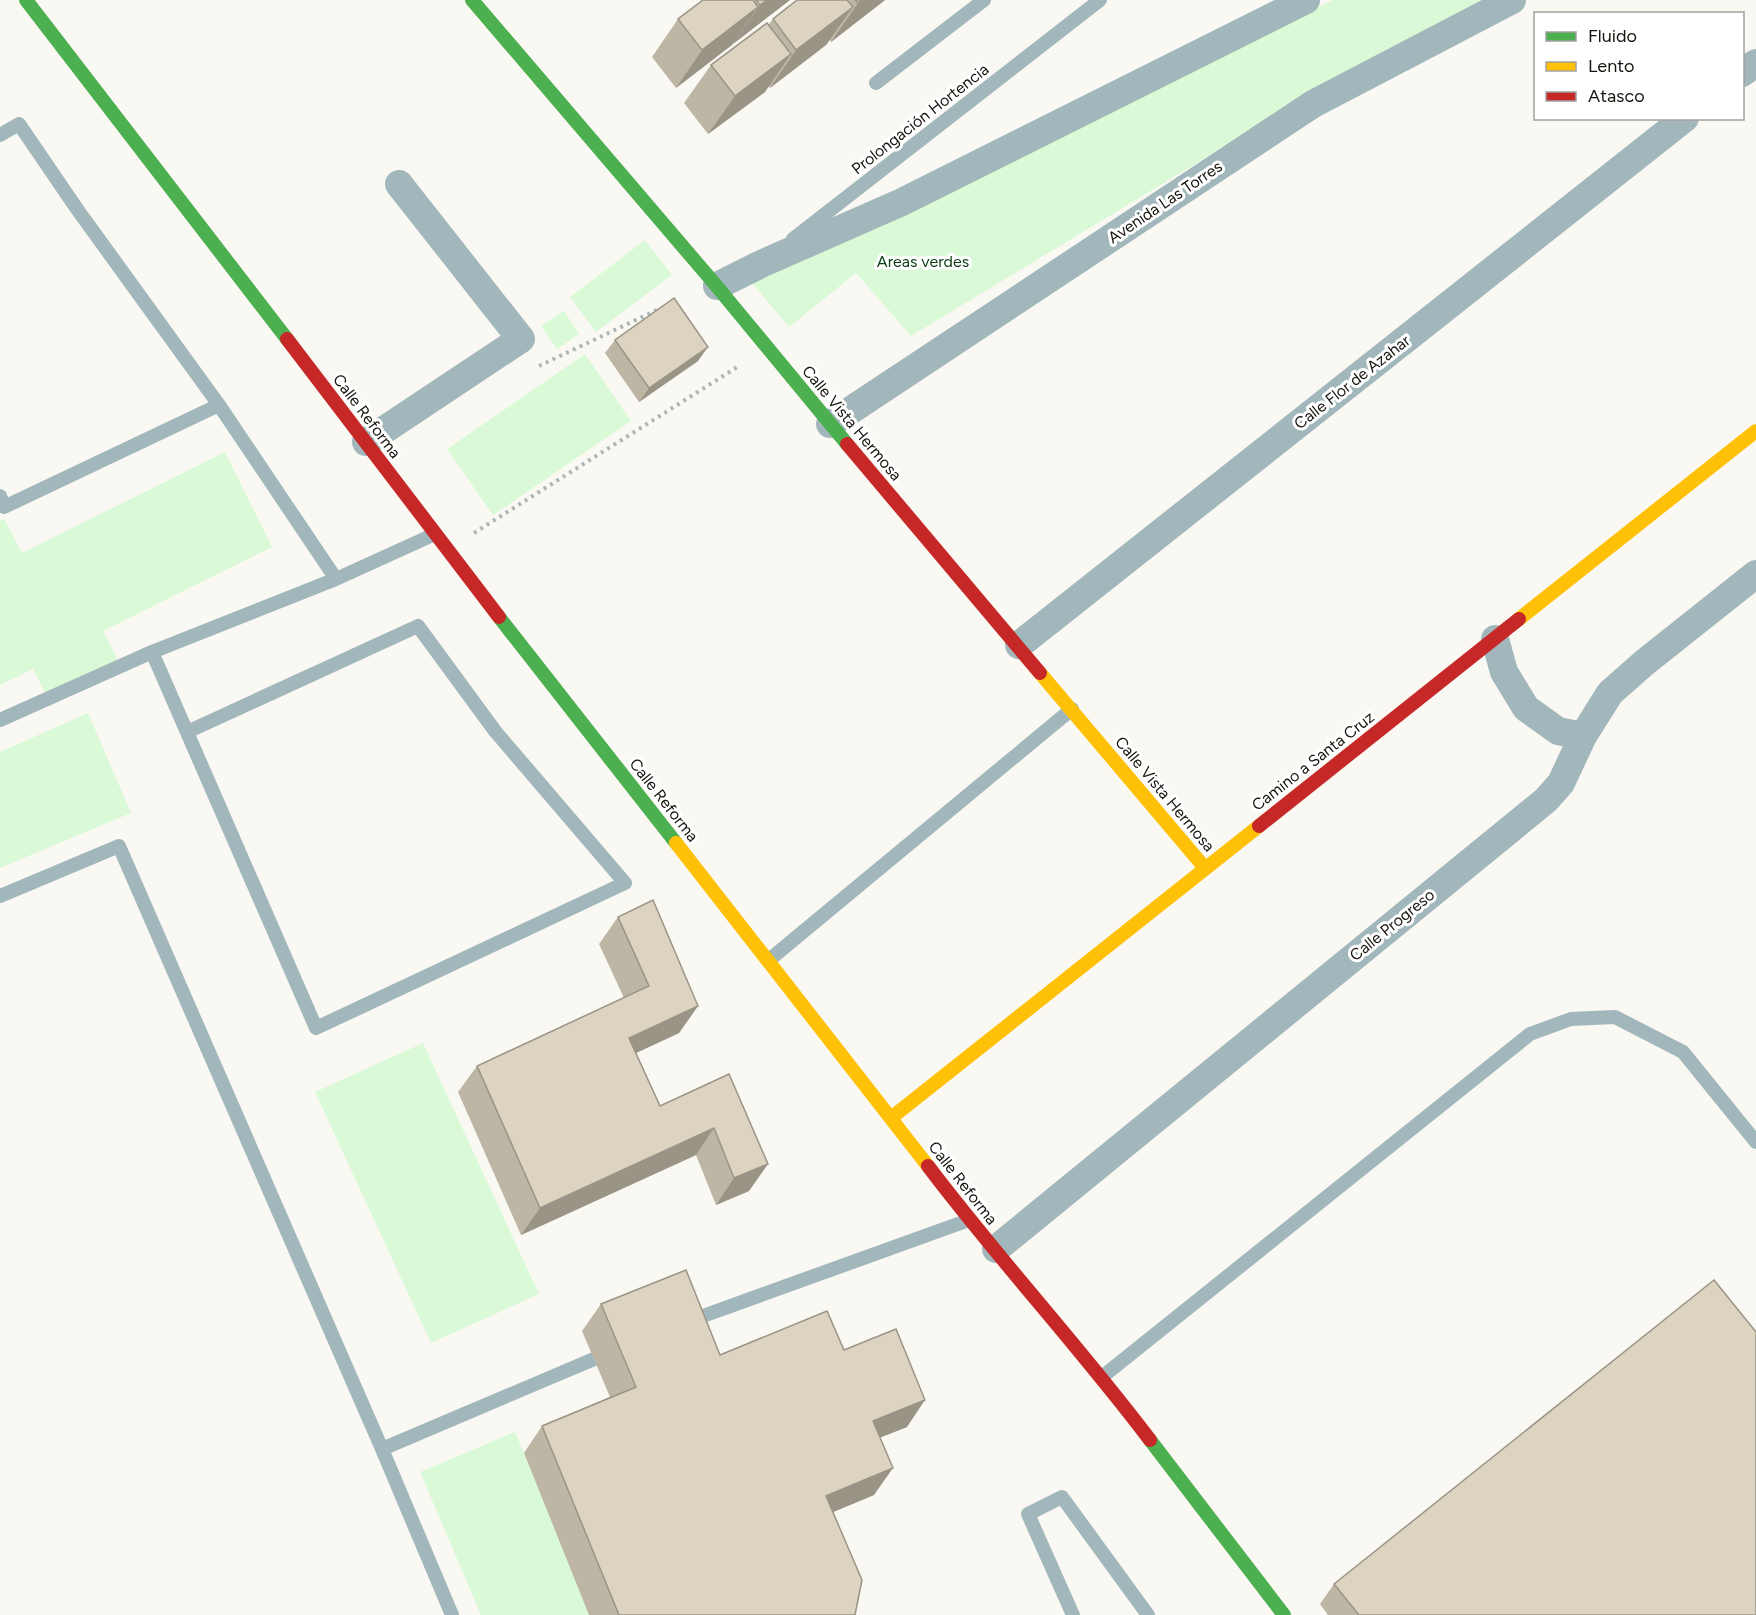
<svg xmlns="http://www.w3.org/2000/svg" width="1756" height="1615" viewBox="0 0 1756 1615" font-family="Figtree,sans-serif">
<style>
.green{fill:#dafad7}
.lines{fill:none;stroke-linecap:round;stroke-linejoin:round}
.path{stroke:#acb8b9;stroke-width:4;stroke-dasharray:3 4.5;stroke-linecap:butt}
.lane{stroke:#a1b7bb;stroke-width:14}
.street{stroke:#a1b7bb;stroke-width:28}
.fast{stroke:#4caf50;stroke-width:14}
.slow{stroke:#ffc107;stroke-width:14}
.jam{stroke:#c62828;stroke-width:14}
.wall{fill:#bdb6a5}
.shaded-wall{fill:#9a9486}
.building{fill:#dcd4c0;stroke:#9a9486;stroke-width:1.5}
.labels{text-anchor:middle;dominant-baseline:central;stroke-width:6;stroke-linejoin:round;paint-order:stroke}
.street-label{font-size:16px;fill:#17140e;stroke:#fff}
.park-label{font-size:16px;fill:#0e4015;stroke:#fff}
</style>
<rect width="100%" height="100%" fill="#faf8f2"/>
<path class="green" d="M1333 0H1487L1268 120 911 336 856 273 789 327 752 283Z
M645 240 672 275 596 332 570 297Z
M564 311 579 334 557 349 541 326Z
M585 354 631 421 493 515 447 449Z
M225 452 272 547 103 631 118 660 46 695 33 669 0 685V521L4 519 22 553Z
M88 713 131 813 0 868V752Z
M423 1043 539 1294 431 1343 315 1092Z
M515 1432 524 1453 589 1615H481L420 1472Z"/>
<g class="lines">
<path class="path" d="M539 366 659 309
M474 533 739 366"/>
<path class="lane" d="M876 83 984 0
M0 135 19 124 77 209 219 405 336 579 152 652 0 720
M793 239 1100 0
M0 496 4 507 219 405
M336 579 435 534
M152 652 316 1028 625 883 495 731 418 626 187 732
M0 896 119 846 382 1449 452 1615
M769 960 1072 709
M689 1321 969 1220
M1102 1377 1530 1034 1571 1019 1615 1017 1683 1052 1756 1142
M382 1449 594 1359
M1073 1615 1028 1514 1062 1497 1148 1615"/>
<path class="street" d="M1742 73 1756 63
M717 286 761 264 902 202 1306 0
M830 424 1313 104 1512 0
M366 442 521 339 399 184
M1495 639 1504 672 1526 708 1558 731 1583 736
M1019 645 1685 118
M996 1249 1546 800 1561 783 1583 736 1610 693 1644 663 1756 574"/>
<path class="fast" d="M26 0 287 339
M472 0 714 283 847 444
M499 617 676 843
M1150 1440 1284 1615"/>
<path class="slow" d="M1519 619 1756 431
M1040 673 1205 868
M676 843 928 1166
M891 1118 1259 826"/>
<path class="jam" d="M287 339 499 617
M847 444 1040 673
M1259 826 1519 619
M928 1166C999 1260 1079 1346 1150 1440"/>
</g>
<path class="wall" d="M703 0H790L676 88 652 57 678 19Z
M797 0H885L831 42 830 40 826 45 770 88 768 86 765 92 708 134 684 103 711 65 769 24 773 19Z
M615 340 698 361 639 402 605 353Z
M618 917 698 1006 679 1033 636 1053 660 1106 729 1074 749 1191 716 1205 696 1155 521 1235 458 1092 477 1066 624 998 599 944Z
M601 1304 720 1355 844 1350 907 1427 880 1437 874 1495 833 1512 855 1615H589L524 1453 542 1426 610 1397 582 1331Z
M1334 1584 1756 1615H1328L1320 1604Z"/>
<path class="shaded-wall" d="M767 0H790L733 44 760 5Z
M862 0H885L831 42 858 3Z
M758 7 732 45 676 88 702 50Z
M853 7 826 45 770 88 796 50Z
M791 54 765 92 708 134 735 96Z
M708 347 698 361 639 402 649 388Z
M698 1006 679 1033 610 1065 629 1038Z
M714 1128 696 1155 521 1235 540 1208Z
M768 1164 749 1191 716 1205 734 1178Z
M925 1400 907 1427 854 1448 873 1421Z
M893 1468 874 1495 807 1523 826 1496Z"/>
<path class="building" d="M703 0H753L758 7 702 50 678 19Z
M756 0H767L760 5Z
M797 0H847L853 7 796 50 773 19Z
M855 0H862L858 3Z
M767 23 791 54 735 96 711 65Z
M674 298 708 347 649 388 615 340Z
M653 900 698 1006 629 1038 660 1106 729 1074 768 1164 734 1178 714 1128 540 1208 477 1066 649 986 618 917Z
M686 1270 720 1355 827 1311 844 1350 896 1329 925 1400 873 1421 893 1468 826 1496 862 1580 855 1615H619L542 1426 636 1387 601 1304Z
M1714 1280 1756 1332V1615H1359L1334 1584Z"/>
<g class="labels">
<g class="street-label">
<text transform="translate(920 119) rotate(-38)">Prolongación Hortencia</text>
<text transform="translate(1165 202) rotate(-34)">Avenida Las Torres</text>
<text transform="translate(1352 382) rotate(-38)">Calle Flor de Azahar</text>
<text transform="translate(367 416) rotate(53)">Calle Reforma</text>
<text transform="translate(852 423) rotate(50)">Calle Vista Hermosa</text>
<text transform="translate(1313 761) rotate(-38)">Camino a Santa Cruz</text>
<text transform="translate(1165 794) rotate(50)">Calle Vista Hermosa</text>
<text transform="translate(664 800) rotate(52)">Calle Reforma</text>
<text transform="translate(1392 925) rotate(-39)">Calle Progreso</text>
<text transform="translate(963 1183) rotate(52)">Calle Reforma</text>
</g>
<g class="park-label">
<text x="923" y="261">Areas verdes</text>
</g>
</g>
<rect x="1534" y="12" width="210" height="108" fill="#ffffff" stroke="#a2a19f" stroke-width="1.5"/>
<rect x="1546" y="32" width="30" height="9" fill="#4caf50" stroke="#a2a19f" stroke-width="1.5"/>
<text x="1588" y="42" font-size="18" fill="#17140e">Fluido</text>
<rect x="1546" y="62" width="30" height="9" fill="#ffc107" stroke="#a2a19f" stroke-width="1.5"/>
<text x="1588" y="72" font-size="18" fill="#17140e">Lento</text>
<rect x="1546" y="92" width="30" height="9" fill="#c62828" stroke="#a2a19f" stroke-width="1.5"/>
<text x="1588" y="102" font-size="18" fill="#17140e">Atasco</text>
</svg>
